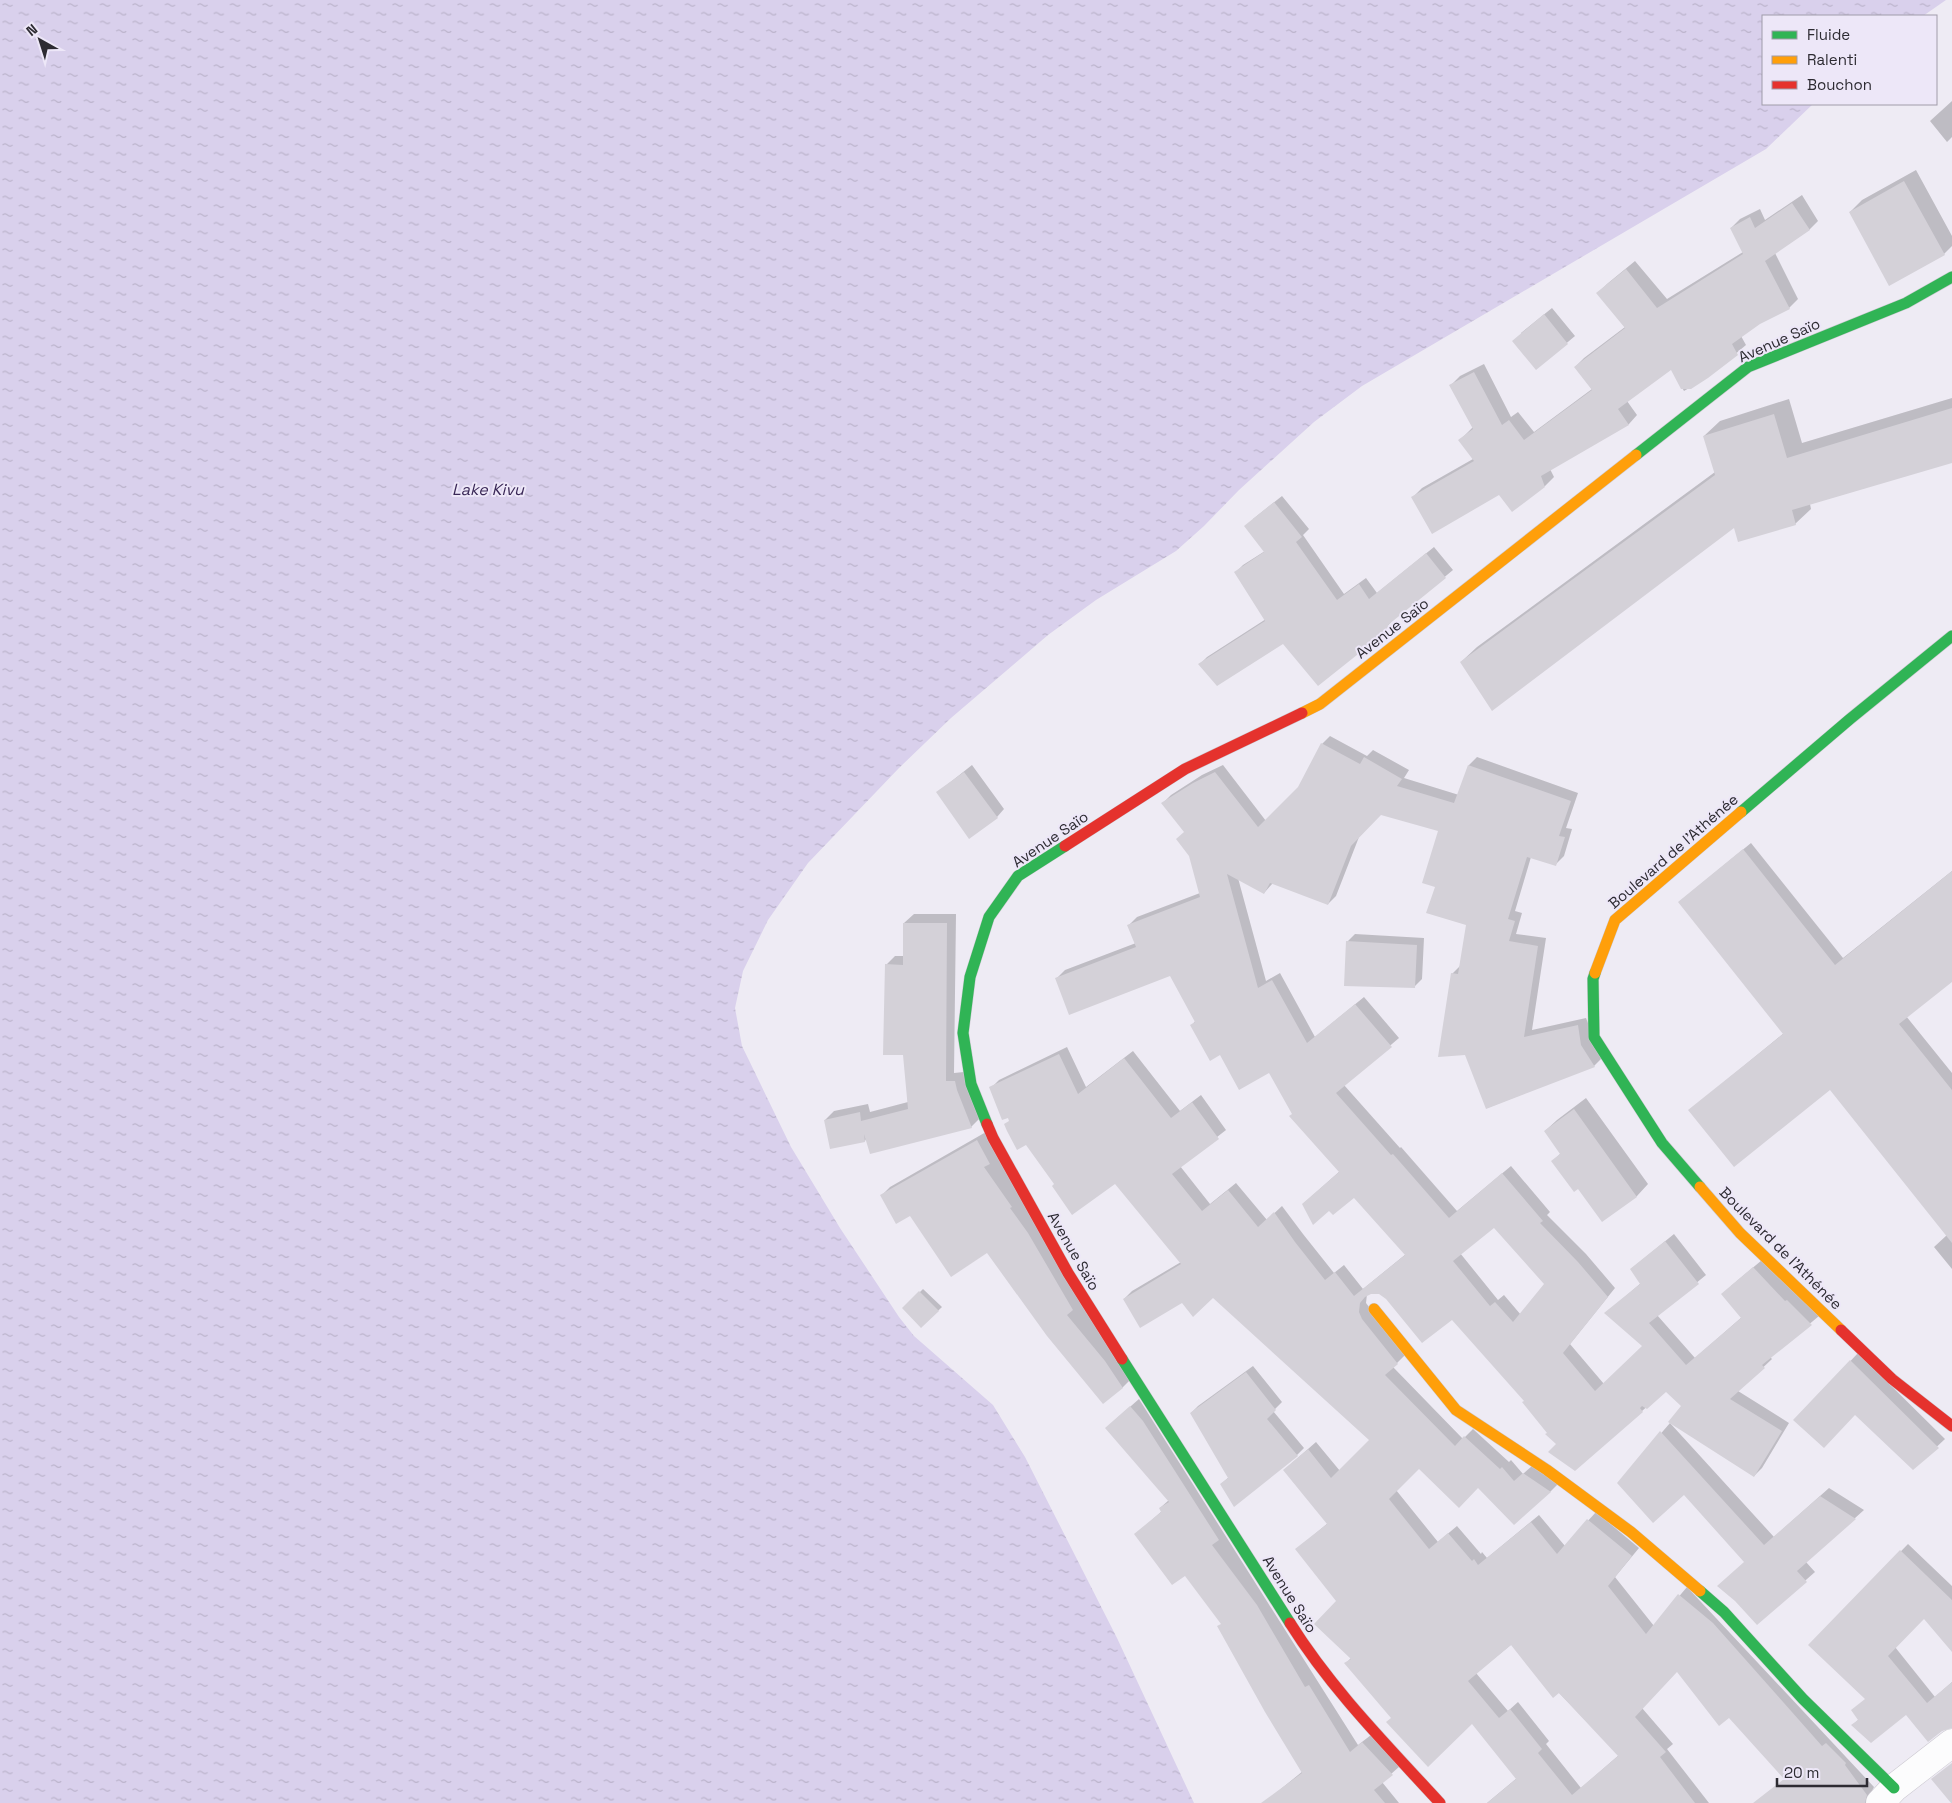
<svg xmlns="http://www.w3.org/2000/svg" width="1952" height="1803" viewBox="0 0 1952 1803" font-family="'Space Grotesk',sans-serif">
<style>
.water{fill:url(#water-ripples)}
.shadow{fill:#0003;fill-rule:evenodd}
.building{fill:#d4d1d8;fill-rule:evenodd}
.lines{fill:none;stroke-linecap:round;stroke-linejoin:round}
.street-casing{stroke:#ccc9d1;stroke-width:29}
.fast-casing{stroke:#ccc9d1;stroke-width:12}
.slow-casing{stroke:#ccc9d1;stroke-width:12}
.jam-casing{stroke:#ccc9d1;stroke-width:12}
.street{stroke:#fcfcfd;stroke-width:28}
.fast{stroke:#30b455;stroke-width:11}
.slow{stroke:#ff9f0a;stroke-width:11}
.jam{stroke:#e5322d;stroke-width:11}
.labels{text-anchor:middle;dominant-baseline:central;stroke-width:4;stroke-linejoin:round;paint-order:stroke}
.street-label{font-size:15px;fill:#2d2b32;stroke:#ede7f8}
.water-label{font-size:16px;font-style:italic;fill:#3a2857;stroke:#ede7f8}
</style>
<defs>
<pattern id="water-ripples" width="26" height="14" patternUnits="userSpaceOnUse" patternTransform="scale(1.25)"><rect width="26" height="14" fill="#d9d0ec"/><path d="M2 4q2-2 4 0t4 0M15 11q2-2 4 0t4 0" fill="none" stroke="#bbb3cb"/></pattern>
</defs>
<rect width="100%" height="100%" fill="#eeebf4"/>
<path class="water" d="M0 0H1946L1923 16H1763V104H1813L1766 149 1362 386 1314 422 1239 490 1204 526 1176 551 1096 600 1048 635 951 718 899 768 808 863 768 920 743 971 735 1008 742 1046 791 1147 840 1228 899 1317 914 1336 993 1405 1025 1457 1117 1638 1194 1803H0Z"/>
<path class="shadow" d="M1952 101V137L1947 142 1930 121Z
M1916 170 1952 236V246L1944 254 1850 212 1862 200Z
M1802 195 1818 221 1809 230 1775 253 1798 299 1789 308 1759 323 1741 336 1746 345 1708 377 1684 391 1671 368 1627 401 1637 415 1629 424 1550 469 1554 477 1545 486 1499 493 1413 497 1422 488 1473 459 1460 440 1473 427 1451 385 1460 376 1484 364 1511 417 1518 412 1534 432 1592 389 1575 367 1584 358 1625 327 1598 293 1607 284 1635 261 1667 299 1743 252 1731 228 1740 219 1760 209 1765 220Z
M1552 308 1575 336 1537 368 1521 333Z
M1952 398V462L1810 504 1811 509 1795 524 1735 526 1461 662 1477 647 1715 472 1704 436 1720 421 1789 399 1802 443Z
M1282 496 1309 529 1303 535 1344 594 1366 578 1377 593 1434 547 1453 570 1395 618 1376 638 1318 684 1284 642 1200 664 1207 657 1266 619 1236 572 1243 565 1265 551 1253 519Z
M1330 736 1367 756 1373 750 1409 770 1404 778 1459 795 1469 765 1477 757 1578 793 1566 828 1572 829 1564 856 1556 864 1531 857 1515 911 1522 913 1516 934 1546 938 1532 1030 1586 1018 1602 1058 1594 1066 1487 1108 1452 974 1460 966 1467 924 1436 886 1440 830 1381 813 1359 837 1336 896 1328 904 1273 883 1264 893 1238 878 1266 981 1280 973 1315 1037 1364 997 1399 1038 1344 1085 1400 1148 1401 1147 1457 1211 1511 1166 1550 1212 1547 1215 1586 1254 1615 1288 1570 1344 1604 1384 1644 1346 1606 1313 1641 1283 1631 1269 1674 1234 1706 1275 1657 1315 1695 1358 1742 1317 1731 1286 1762 1260 1819 1316 1770 1357 1772 1359 1738 1391 1789 1423 1762 1468 1754 1476 1666 1390 1642 1411 1557 1444 1525 1400 1452 1318 1387 1298 1380 1293 1367 1294 1366 1303 1405 1355 1393 1367 1463 1439 1473 1429 1509 1462 1511 1460 1523 1474 1532 1466 1558 1484 1550 1492 1478 1486 1419 1467 1396 1490 1438 1542 1457 1526 1481 1554 1482 1552 1487 1558 1539 1515 1565 1546 1596 1512 1639 1548 1615 1577 1654 1626 1687 1587 1874 1787 1872 1791V1799L1875 1803H1804L1792 1787 1729 1716 1678 1670 1642 1708 1673 1744 1667 1749 1709 1803H1487L1517 1778 1472 1722 1393 1718 1346 1663 1351 1658 1338 1601 1297 1549 1328 1523 1292 1463 1316 1442 1340 1471 1370 1440 1213 1296 1182 1301 1124 1299 1132 1291 1181 1262 1115 1182 1055 1184 1010 1120 991 1088 999 1080 1067 1047 1086 1087 1133 1051 1180 1111 1201 1095 1226 1130 1180 1166 1210 1204 1236 1183 1267 1220 1282 1206 1303 1234 1334 1273 1344 1265 1363 1289 1406 1254 1354 1196 1329 1209 1303 1204 1340 1171 1293 1114 1270 1071 1221 1054 1192 1025 1196 1020 1171 975 1057 978 1065 970 1136 943 1129 925 1137 917 1200 893 1185 832 1163 803 1171 795 1202 775 1223 765 1266 821 1299 788 1322 744ZM1494 1226 1546 1284 1521 1315 1504 1295 1498 1300 1460 1253ZM1512 1644 1619 1755 1581 1788 1546 1744 1549 1741 1518 1702 1508 1711 1476 1673Z
M972 765 1004 809 997 817 938 792Z
M1751 843 1843 958 1952 871V980L1906 1016 1952 1073V1269L1934 1247 1947 1235 1831 1088 1690 1110 1784 1033 1679 902Z
M914 914H956L954 1073 964 1072 980 1118 971 1127 866 1139 865 1141 825 1120 834 1111 868 1104 870 1112 908 1102 904 1054 886 965 895 956H904V923Z
M1355 934 1424 938 1422 979 1414 987 1347 942Z
M1586 1098 1648 1184 1637 1196 1603 1220 1579 1187 1553 1161 1561 1153 1545 1131 1557 1120Z
M986 1132 1131 1379 1122 1388 988 1251 911 1214 881 1196 890 1187Z
M923 1289 942 1307 921 1327 904 1308Z
M1858 1353 1945 1439 1913 1469 1855 1413 1795 1420Z
M1253 1366 1282 1402 1273 1411 1304 1448 1297 1455 1221 1484 1229 1477 1191 1413 1198 1406Z
M1139 1399 1358 1745 1371 1735 1400 1766 1382 1782 1399 1803H1275L1271 1797 1303 1771 1222 1623 1185 1574 1136 1534 1162 1511 1160 1508 1169 1500 1115 1420Z
M1670 1423 1774 1537 1829 1488 1864 1510 1806 1562 1815 1572 1757 1623 1745 1561 1684 1494 1618 1483Z
M1908 1544 1952 1586V1644L1924 1617 1895 1647 1935 1697 1952 1682V1727L1949 1726 1928 1740 1906 1713 1853 1725 1859 1719 1866 1699 1810 1645Z"/>
<path class="building" d="M1904 181 1945 255 1889 286 1849 212Z
M1792 203 1810 230 1765 261 1790 309 1760 324 1732 344 1738 355 1708 378 1691 389H1681L1671 370 1618 409 1629 425 1541 476 1545 487 1512 512 1499 495 1432 534 1411 497 1474 461 1458 440 1473 429 1449 385 1474 372 1502 425 1509 420 1524 440 1592 390 1574 367 1625 328 1596 293 1626 269 1657 308 1743 254 1730 228 1750 217 1755 228Z
M1544 314 1568 344 1536 370 1512 341Z
M1952 408V463L1792 510 1796 525 1738 542 1734 528 1492 711 1460 662 1715 475 1703 436 1774 414 1787 458Z
M1274 502 1302 537 1296 542 1337 600 1359 584 1369 599 1426 553 1446 578 1388 625 1389 627 1375 637 1377 639 1318 686 1283 644 1217 686 1198 664 1265 621 1234 572 1264 552 1244 526Z
M1321 743 1360 764 1364 757 1402 779 1397 786 1454 803 1468 765 1571 801 1559 836 1565 837 1556 866 1527 857 1508 919 1515 921 1509 941 1538 946 1524 1037 1578 1025 1581 1045 1595 1067 1486 1109 1465 1055 1438 1057 1451 973 1458 974 1466 925 1426 913 1435 887 1422 883 1438 831 1381 815 1351 846 1328 905 1270 883 1264 894 1227 874 1258 988 1272 980 1307 1043 1355 1004 1392 1047 1336 1093 1391 1155 1393 1154 1449 1218 1502 1173 1543 1221 1540 1223 1578 1262 1608 1297 1563 1353 1595 1391 1642 1346 1604 1313 1640 1284 1630 1269 1665 1241 1699 1284 1649 1323 1686 1365 1741 1318 1721 1294 1753 1267 1785 1301 1787 1300 1812 1325 1762 1365 1765 1368 1730 1399 1782 1431 1754 1477 1668 1422 1681 1406 1666 1392 1647 1409 1642 1406 1640 1408 1643 1412 1575 1471 1548 1452 1556 1444 1545 1434 1547 1433 1522 1402 1524 1401 1452 1320 1422 1343 1386 1299 1379 1294H1371L1365 1297 1360 1303 1359 1312 1362 1319 1398 1364 1385 1375 1455 1446 1464 1436 1500 1469 1502 1467 1514 1481 1523 1473 1551 1492 1514 1525 1478 1488 1459 1508 1419 1469 1389 1499 1429 1549 1448 1533 1472 1561 1474 1559 1478 1565 1531 1522 1557 1554 1587 1519 1632 1556 1608 1586 1646 1634 1678 1594 1713 1623 1822 1746 1826 1743 1846 1763 1845 1765 1867 1795 1865 1803H1753L1784 1779 1729 1718 1719 1726 1677 1672 1635 1717 1666 1752 1660 1757 1695 1803H1487L1516 1779 1472 1724 1428 1767 1386 1722 1391 1718 1344 1663 1351 1659 1314 1624 1336 1601 1295 1549 1327 1524 1283 1470 1308 1449 1331 1478 1369 1440 1213 1298 1193 1317 1182 1303 1140 1328 1123 1299 1181 1264 1115 1184 1072 1215 1052 1186 1054 1184 1026 1145 1017 1150 1007 1131 1004 1124 1009 1121 1008 1118 1002 1120 989 1087 1059 1054 1078 1094 1124 1058 1171 1118 1192 1102 1219 1139 1172 1174 1202 1211 1228 1190 1258 1227 1274 1212 1295 1242 1325 1280 1335 1272 1354 1296 1405 1255 1354 1198 1333 1215 1329 1211 1313 1225 1302 1204 1339 1172 1289 1116 1292 1114 1269 1073 1239 1090 1220 1055 1210 1061 1190 1025 1195 1022 1170 976 1069 1015 1055 978 1136 947 1127 925 1200 897 1189 856 1176 839 1184 832 1161 803 1193 783 1215 772 1258 827 1298 787ZM1494 1228 1544 1284 1513 1322 1495 1302 1490 1306 1453 1261ZM1511 1645 1553 1698 1559 1693 1618 1756 1572 1795 1538 1753 1542 1749 1510 1709 1499 1718 1468 1681Z
M964 772 998 818 969 839 936 792Z
M1743 849 1835 965 1952 871V982L1899 1024 1952 1090V1243L1830 1090 1734 1167 1688 1110 1783 1034 1678 902Z
M903 923H947L946 1081H955L957 1090 972 1128 870 1154 864 1134 865 1142 830 1149 824 1120 860 1112 861 1121 908 1109 903 1055H883L885 964 903 965Z
M1346 941 1417 945 1415 988 1344 986Z
M1574 1109 1637 1197 1602 1222 1578 1189 1574 1192 1551 1161 1560 1154 1544 1131Z
M977 1140 990 1164 984 1167 1012 1207 1010 1208 1028 1233 1073 1310 1067 1315 1105 1361 1123 1388 1103 1404 1047 1336 987 1253 951 1277 910 1216 896 1224 880 1195Z
M919 1291 939 1311 921 1328 902 1308Z
M1850 1360 1939 1448 1913 1470 1855 1415 1824 1448 1793 1420Z
M1246 1372 1276 1410 1267 1419 1298 1456 1234 1507 1220 1484 1228 1478 1190 1413Z
M1130 1406 1143 1421 1219 1540 1212 1545 1257 1605 1305 1687 1309 1685 1350 1752 1362 1742 1393 1775 1374 1790 1385 1803H1261L1302 1773 1265 1712 1217 1626 1221 1624 1185 1576 1172 1585 1134 1534 1161 1512 1159 1508 1169 1502 1105 1428Z
M1660 1431 1764 1545 1820 1496 1856 1519 1797 1571 1807 1582 1757 1625 1735 1601 1717 1586 1744 1562 1684 1495 1653 1523 1617 1483Z
M1900 1550 1952 1600V1652L1924 1619 1888 1656 1927 1703 1952 1682V1728L1942 1731 1928 1742 1906 1715 1871 1743 1851 1725 1858 1720 1851 1710 1865 1699 1808 1645Z
M1952 1763V1803H1951L1931 1779Z"/>
<g class="lines">
<defs>
<path id="street" d="M1880 1803 1894 1788 1952 1743"/>
<path id="fast" d="M1636 455 1748 367 1906 303 1952 277
M1741 812 1850 719 1952 636
M1595 973 1593 979 1594 1037 1662 1143 1700 1187
M987 1124 971 1084 963 1033 970 977 989 917 1018 876 1065 846
M1122 1359 1290 1623
M1700 1591 1724 1612 1803 1699 1894 1788"/>
<path id="slow" d="M1302 713 1320 704 1636 455
M1595 973 1615 920 1741 812
M1700 1187 1740 1233 1841 1330
M1374 1309 1456 1410 1547 1470 1631 1532 1700 1591"/>
<path id="jam" d="M1065 846 1185 769 1302 713
M987 1124 993 1138 1068 1273 1122 1359
M1841 1330 1892 1379 1952 1426
M1290 1623C1332 1690 1387 1745 1440 1803"/>
</defs>
<use href="#street" class="street-casing"/>
<use href="#fast" class="fast-casing"/>
<use href="#slow" class="slow-casing"/>
<use href="#jam" class="jam-casing"/>
<use href="#street" class="street"/>
<use href="#fast" class="fast"/>
<use href="#slow" class="slow"/>
<use href="#jam" class="jam"/>
</g>
<g class="labels">
<g class="street-label">
<text transform="translate(1779 340) rotate(-24)">Avenue Saïo</text>
<text transform="translate(1392 628) rotate(-38)">Avenue Saïo</text>
<text transform="translate(1050 839) rotate(-34)">Avenue Saïo</text>
<text transform="translate(1673 851) rotate(-41)">Boulevard de l'Athénée</text>
<text transform="translate(1781 1248) rotate(45)">Boulevard de l'Athénée</text>
<text transform="translate(1074 1251) rotate(60)">Avenue Saïo</text>
<text transform="translate(1290 1594) rotate(58)">Avenue Saïo</text>
</g>
<g class="water-label">
<text x="488" y="489">Lake Kivu</text>
</g>
</g>
<rect x="1762" y="15" width="175" height="90" fill="#ede7f8" stroke="#a09ca9"/>
<rect x="1772" y="31" width="25" height="8" fill="#30b455" stroke="#a09ca9"/>
<text x="1807" y="40" font-size="15" fill="#2d2b32">Fluide</text>
<rect x="1772" y="56" width="25" height="8" fill="#ff9f0a" stroke="#a09ca9"/>
<text x="1807" y="65" font-size="15" fill="#2d2b32">Ralenti</text>
<rect x="1772" y="81" width="25" height="8" fill="#e5322d" stroke="#a09ca9"/>
<text x="1807" y="90" font-size="15" fill="#2d2b32">Bouchon</text>
<g transform="translate(40 40) rotate(321)" stroke="#ede7f8" stroke-width="4" paint-order="stroke">
<path d="M0-4L9 19L0 12L-9 19Z" fill="#2d2b32"/>
<text y="-8" font-size="14" font-weight="bold" text-anchor="middle" fill="#2d2b32">N</text>
</g>
<path d="M1777 1778v8h90v-8" fill="none" stroke="#2d2b32" stroke-width="2.5"/>
<text x="1784" y="1778" font-size="15" fill="#2d2b32" stroke="#ede7f8" stroke-width="4" paint-order="stroke">20 m</text>
</svg>
